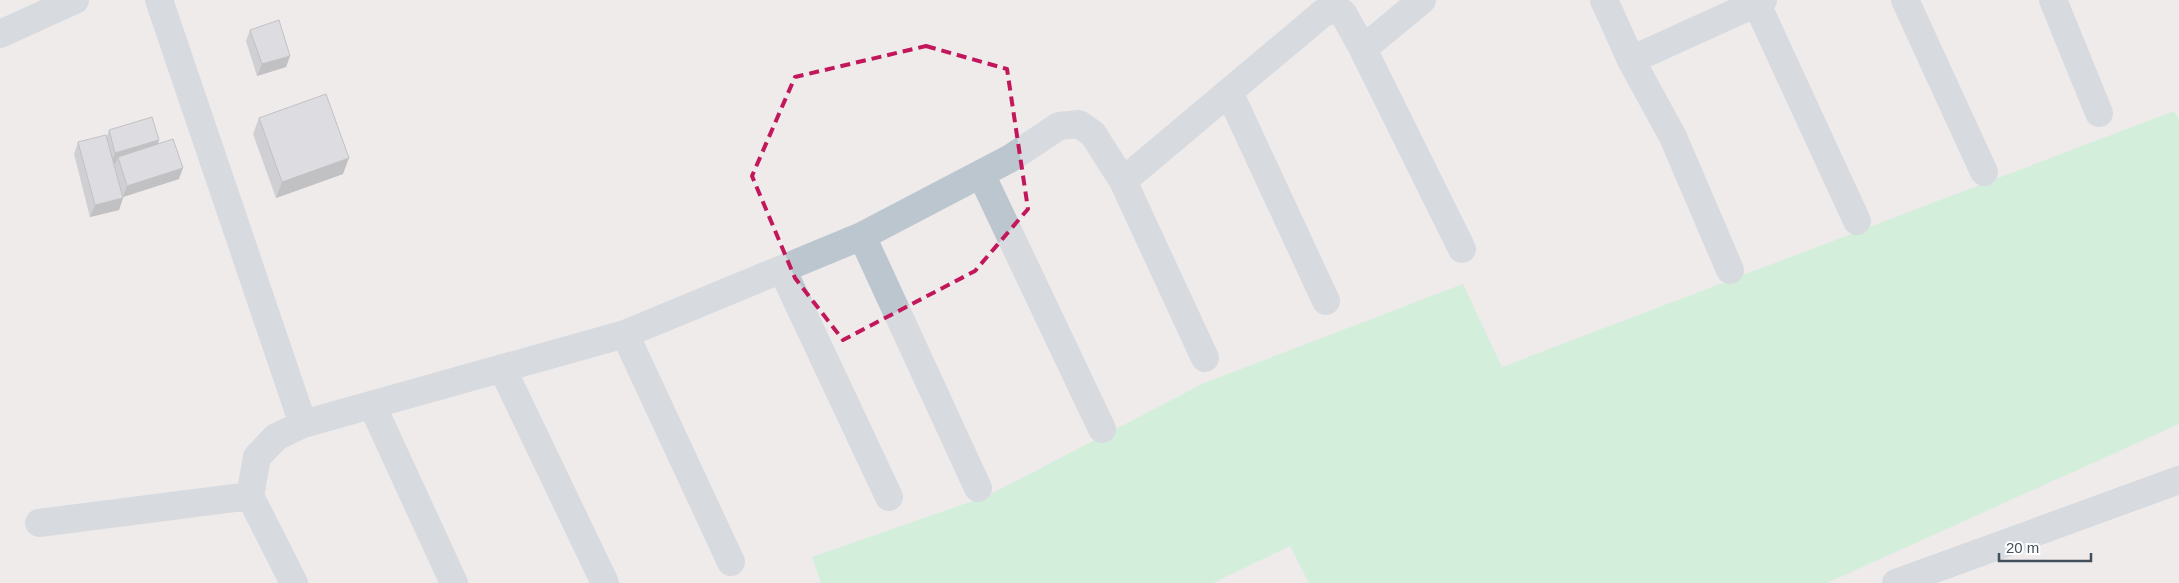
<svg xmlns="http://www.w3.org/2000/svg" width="2179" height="583" viewBox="0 0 2179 583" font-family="Arial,sans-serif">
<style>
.green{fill:#b4f1cb}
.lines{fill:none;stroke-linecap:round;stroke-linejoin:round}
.minor{stroke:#bbc6cf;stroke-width:28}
.wall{fill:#abaeb5}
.shaded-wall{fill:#8b8d93}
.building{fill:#c7cad2;stroke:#8b8d93}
.marked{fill:none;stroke:#c2185b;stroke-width:4;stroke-dasharray:10 6;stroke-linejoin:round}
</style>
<rect width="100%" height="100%" fill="#efebeb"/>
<path class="green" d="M2174 111 2179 119V424L1827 583H1309L1290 546 1213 583H821L812 557 987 496 1204 383 1463 284 1502 367Z"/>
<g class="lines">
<path class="minor" d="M159 0 303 424
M1604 0 1631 60 1673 137 1730 270
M1755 0 1857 221
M1905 0 1984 172
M2053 0 2099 113
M0 34 75 0
M1363 49 1422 0
M1631 60 1763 0
M1229 92 1326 301
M981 174 1102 429
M1123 181 1205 358
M862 236 978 488
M782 269 889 497
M625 334 731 562
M502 368 605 583
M372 405 454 583
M250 496 294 583
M39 523 250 496 257 457 276 437 303 424 625 334 862 236 1011 158 1059 126 1079 124 1093 134 1123 181 1323 13 1334 10 1343 13 1363 49 1462 249
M1896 583 2179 480"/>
</g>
<path class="wall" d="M250 30 290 56 286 67 257 76 246 41Z
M259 118 343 174 276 198 253 134Z
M109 130 159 140 158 144 179 179 123 197 119 210 90 217 74 154 78 142 107 136Z"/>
<path class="shaded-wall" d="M290 56 286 67 257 76 262 64Z
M159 140 155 152 118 157 116 163 111 164 115 153Z
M349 158 343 174 276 198 282 182Z
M183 168 179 179 123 197 127 186Z
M123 198 119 210 90 217 95 205Z"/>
<path class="building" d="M279 20 290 56 262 64 250 30Z
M326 94 349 158 282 182 259 118Z
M152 117 159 140 115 153 109 130Z
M106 135 123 198 95 205 78 142Z
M173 139 183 168 127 186 118 157Z"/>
<path d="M0 0H2179V583H0ZM926 46 1007 69 1028 209 975 271 843 340 795 278 752 176 795 77Z" fill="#efebeb" fill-opacity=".55" fill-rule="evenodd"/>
<path class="marked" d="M926 46 1007 69 1028 209 975 271 843 340 795 278 752 176 795 77Z"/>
<path d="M1999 553v8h92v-8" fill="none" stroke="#434f5a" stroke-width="2.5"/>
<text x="2006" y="553" font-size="15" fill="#434f5a" stroke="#ffffff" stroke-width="4" paint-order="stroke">20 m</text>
</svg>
